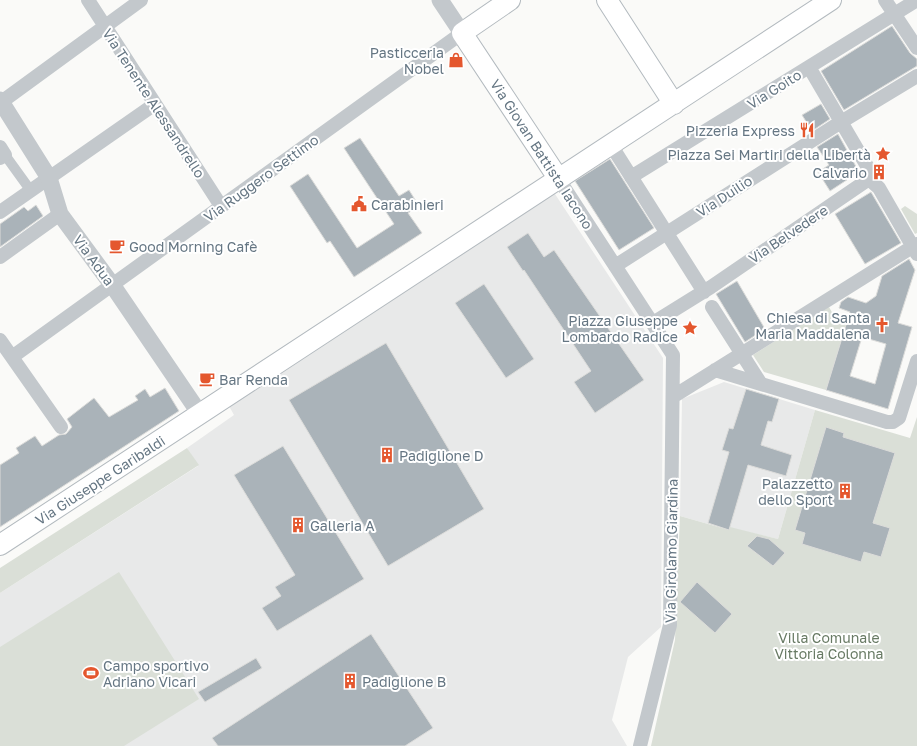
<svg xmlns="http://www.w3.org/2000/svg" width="917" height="746" viewBox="0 0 917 746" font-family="'Golos Text',sans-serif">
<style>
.built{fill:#e8e9e9}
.green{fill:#dadfd7}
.building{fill:#aab3b9;stroke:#dcdcda;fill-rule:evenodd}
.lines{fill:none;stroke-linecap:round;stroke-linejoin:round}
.secondary-casing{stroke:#b3babf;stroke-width:22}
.pedestrian{stroke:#c3c8cc;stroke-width:10}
.minor{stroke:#c3c8cc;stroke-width:14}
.tertiary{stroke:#c3c8cc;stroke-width:17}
.secondary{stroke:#fff;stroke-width:20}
.labels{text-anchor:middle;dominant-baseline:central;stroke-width:4;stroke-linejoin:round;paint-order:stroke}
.poi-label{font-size:14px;fill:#657683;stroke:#fff;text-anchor:end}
.street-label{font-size:14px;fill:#657683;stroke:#fff}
.park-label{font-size:14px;fill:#687a64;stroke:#fff}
</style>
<rect width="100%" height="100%" fill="#fafaf8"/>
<path class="built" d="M553 191 663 358 661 627 628 657 612 720 627 746H0V593L198 466 187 448 234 415 229 406 431 275Z
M724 382 815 410 778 539 730 528 729 530 680 516 682 399Z"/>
<path class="green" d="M905 206 917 214V233L915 234 901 209Z
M829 307 834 316 847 321 826 390 764 372 753 355Z
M815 410 910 438 917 417V746H651L675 640 680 516 729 530 730 527 778 539Z
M187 448 199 465 0 593V568Z
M119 572 199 699 124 746H0V647Z"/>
<path class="building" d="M892 26 910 53 917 59V66L844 110 821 71Z
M821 104 830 119 812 131 802 115Z
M838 134 859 172 830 191 818 172 829 165 817 147Z
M360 138 399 196 409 190 419 206 408 213 422 233 354 277 330 241 327 243 290 186 308 174 357 248 394 224 344 148Z
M610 159 654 228 619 250 575 181Z
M875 164 881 165 885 168 883 180 877 175Z
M871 192 901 243 865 264 835 214Z
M36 205 43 216 0 247V224L24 207 28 211Z
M528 233 544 257 554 250 644 380 595 413 574 382 591 371 524 270 523 271 507 247Z
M909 259 915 270 898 323 912 327 888 409 826 390 850 312 839 308 841 302 848 297 866 303 876 296 882 276ZM862 337 886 344 875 384 850 376Z
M737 281 765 329 745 342 716 294Z
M484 284 534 359 506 378 455 303Z
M386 343 484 509 388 566 289 400Z
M165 388 179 411 0 527V465L19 453 16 448 35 436 42 446 59 435 66 434 72 427 67 419 94 398 109 417 138 400 135 396 145 389 150 397Z
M746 389 779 399 772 422 768 421 761 445 792 455 786 476 748 465 729 530 708 523 729 452 722 450 729 428 733 429Z
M826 427 844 433 843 437 895 453 873 523 890 528 881 557 864 552 861 562 802 544 805 533 795 530Z
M283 446 364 579 277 631 262 608 281 596 275 587 295 575 234 475Z
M757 536 769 539 785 553 773 566 747 546Z
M697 582 732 614 715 633 680 602Z
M371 634 433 728 405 746H218L212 738Z
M256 658 262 668 205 702 198 692Z"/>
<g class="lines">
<defs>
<path id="secondary" d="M510 0 462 33 558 178
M607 0 674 104
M0 545 831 0"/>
</defs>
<use href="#secondary" class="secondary-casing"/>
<path class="pedestrian" d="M5 155 31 191"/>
<path class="minor" d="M88 0 221 206
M885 0 917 48
M809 67 867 166 869 179 879 188 917 254
M0 103 141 0
M611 145 704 292
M0 147 5 155 0 158
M631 177 917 0
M558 178 673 355 670 625 640 746
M0 212 155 104
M0 257 60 214
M615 266 841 122 917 76
M712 307 761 384 887 422H893L899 418 917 361
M653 323 711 287 869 179
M0 340 61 427
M12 357 462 33
M715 370 761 384
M674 396 917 244"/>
<path class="tertiary" d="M440 0 462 33
M0 100 49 178 60 214 113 286 200 414"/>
<use href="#secondary" class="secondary"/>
</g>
<defs>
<symbol id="shop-bare" viewBox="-9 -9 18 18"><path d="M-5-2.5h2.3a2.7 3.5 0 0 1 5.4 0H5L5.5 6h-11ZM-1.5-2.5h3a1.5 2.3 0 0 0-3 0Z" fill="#e4572e" stroke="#fff" stroke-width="2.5" paint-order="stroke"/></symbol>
<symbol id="restaurant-bare" viewBox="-9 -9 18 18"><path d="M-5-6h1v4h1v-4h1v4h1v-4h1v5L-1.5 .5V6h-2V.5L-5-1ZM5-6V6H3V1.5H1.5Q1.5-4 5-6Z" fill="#e4572e" stroke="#fff" stroke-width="2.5" paint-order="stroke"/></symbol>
<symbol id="sight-bare" viewBox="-9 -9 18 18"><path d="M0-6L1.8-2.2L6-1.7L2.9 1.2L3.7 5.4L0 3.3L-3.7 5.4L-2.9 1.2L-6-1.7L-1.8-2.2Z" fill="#e4572e" stroke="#fff" stroke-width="2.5" paint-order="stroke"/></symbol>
<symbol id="building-bare" viewBox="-9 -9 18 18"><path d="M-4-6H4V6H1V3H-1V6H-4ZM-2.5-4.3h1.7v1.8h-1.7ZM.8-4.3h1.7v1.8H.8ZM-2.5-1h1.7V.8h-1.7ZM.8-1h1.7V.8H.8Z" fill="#e4572e" stroke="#fff" stroke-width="2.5" paint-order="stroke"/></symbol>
<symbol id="civic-bare" viewBox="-9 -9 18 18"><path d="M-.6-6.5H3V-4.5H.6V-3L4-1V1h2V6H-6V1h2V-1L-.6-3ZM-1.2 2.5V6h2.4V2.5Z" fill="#e4572e" stroke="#fff" stroke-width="2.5" paint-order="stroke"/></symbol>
<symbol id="cafe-bare" viewBox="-9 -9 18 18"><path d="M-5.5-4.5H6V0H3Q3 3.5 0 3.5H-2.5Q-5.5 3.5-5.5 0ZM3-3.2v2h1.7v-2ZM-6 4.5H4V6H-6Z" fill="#e4572e" stroke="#fff" stroke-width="2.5" paint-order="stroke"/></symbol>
<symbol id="church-bare" viewBox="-9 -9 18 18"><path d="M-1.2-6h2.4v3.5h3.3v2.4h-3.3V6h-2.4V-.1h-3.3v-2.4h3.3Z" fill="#e4572e" stroke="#fff" stroke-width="2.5" paint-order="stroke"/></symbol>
<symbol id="stadium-bare" viewBox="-9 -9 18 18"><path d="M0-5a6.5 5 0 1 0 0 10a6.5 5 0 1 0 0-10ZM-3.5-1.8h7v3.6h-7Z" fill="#e4572e" stroke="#fff" stroke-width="2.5" paint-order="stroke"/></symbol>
</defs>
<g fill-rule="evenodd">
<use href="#shop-bare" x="445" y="49" width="22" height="22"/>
<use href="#restaurant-bare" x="796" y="119" width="22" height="22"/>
<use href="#sight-bare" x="872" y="143" width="22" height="22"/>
<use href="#building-bare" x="868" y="161" width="22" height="22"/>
<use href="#civic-bare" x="348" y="193" width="22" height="22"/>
<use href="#cafe-bare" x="106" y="235" width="22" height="22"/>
<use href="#church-bare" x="871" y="314" width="22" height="22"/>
<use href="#sight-bare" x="679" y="317" width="22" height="22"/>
<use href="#cafe-bare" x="196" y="368" width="22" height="22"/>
<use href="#building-bare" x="376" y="444" width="22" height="22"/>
<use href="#building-bare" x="834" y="480" width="22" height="22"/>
<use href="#building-bare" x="287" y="514" width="22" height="22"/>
<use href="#stadium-bare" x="80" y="662" width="22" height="22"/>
<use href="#building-bare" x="339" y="670" width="22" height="22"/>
</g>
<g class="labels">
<g class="poi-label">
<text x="444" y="52">Pasticceria<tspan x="444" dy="16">Nobel</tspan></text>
<text x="795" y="130">Pizzeria Express</text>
<text x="871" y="154">Piazza Sei Martiri della Libertà</text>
<text x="867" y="172">Calvario</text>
<text x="371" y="204" text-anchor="start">Carabinieri</text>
<text x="129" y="246" text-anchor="start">Good Morning Cafè</text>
<text x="870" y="317">Chiesa di Santa<tspan x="870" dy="16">Maria Maddalena</tspan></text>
<text x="678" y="320">Piazza Giuseppe<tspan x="678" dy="16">Lombardo Radice</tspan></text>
<text x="219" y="379" text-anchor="start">Bar Renda</text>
<text x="399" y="455" text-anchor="start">Padiglione D</text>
<text x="833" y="483">Palazzetto<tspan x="833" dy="16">dello Sport</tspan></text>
<text x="310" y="525" text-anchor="start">Galleria A</text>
<text x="103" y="665" text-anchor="start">Campo sportivo<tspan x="103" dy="16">Adriano Vicari</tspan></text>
<text x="362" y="681" text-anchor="start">Padiglione B</text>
</g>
<g class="street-label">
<text transform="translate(774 89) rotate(-32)">Via Goito</text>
<text transform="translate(154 103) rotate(57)">Via Tenente Alessandrello</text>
<text transform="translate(542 154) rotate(57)">Via Giovan Battista Iacono</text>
<text transform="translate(261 178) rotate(-36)">Via Ruggero Settimo</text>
<text transform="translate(724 196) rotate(-33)">Via Duilio</text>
<text transform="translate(788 234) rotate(-34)">Via Belvedere</text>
<text transform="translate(94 260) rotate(54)">Via Adua</text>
<text transform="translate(100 480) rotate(-33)">Via Giuseppe Garibaldi</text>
<text transform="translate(671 551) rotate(-89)">Via Girolamo Giardina</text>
</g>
<g class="park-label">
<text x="829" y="637">Villa Comunale<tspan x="829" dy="16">Vittoria Colonna</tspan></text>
</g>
</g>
</svg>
